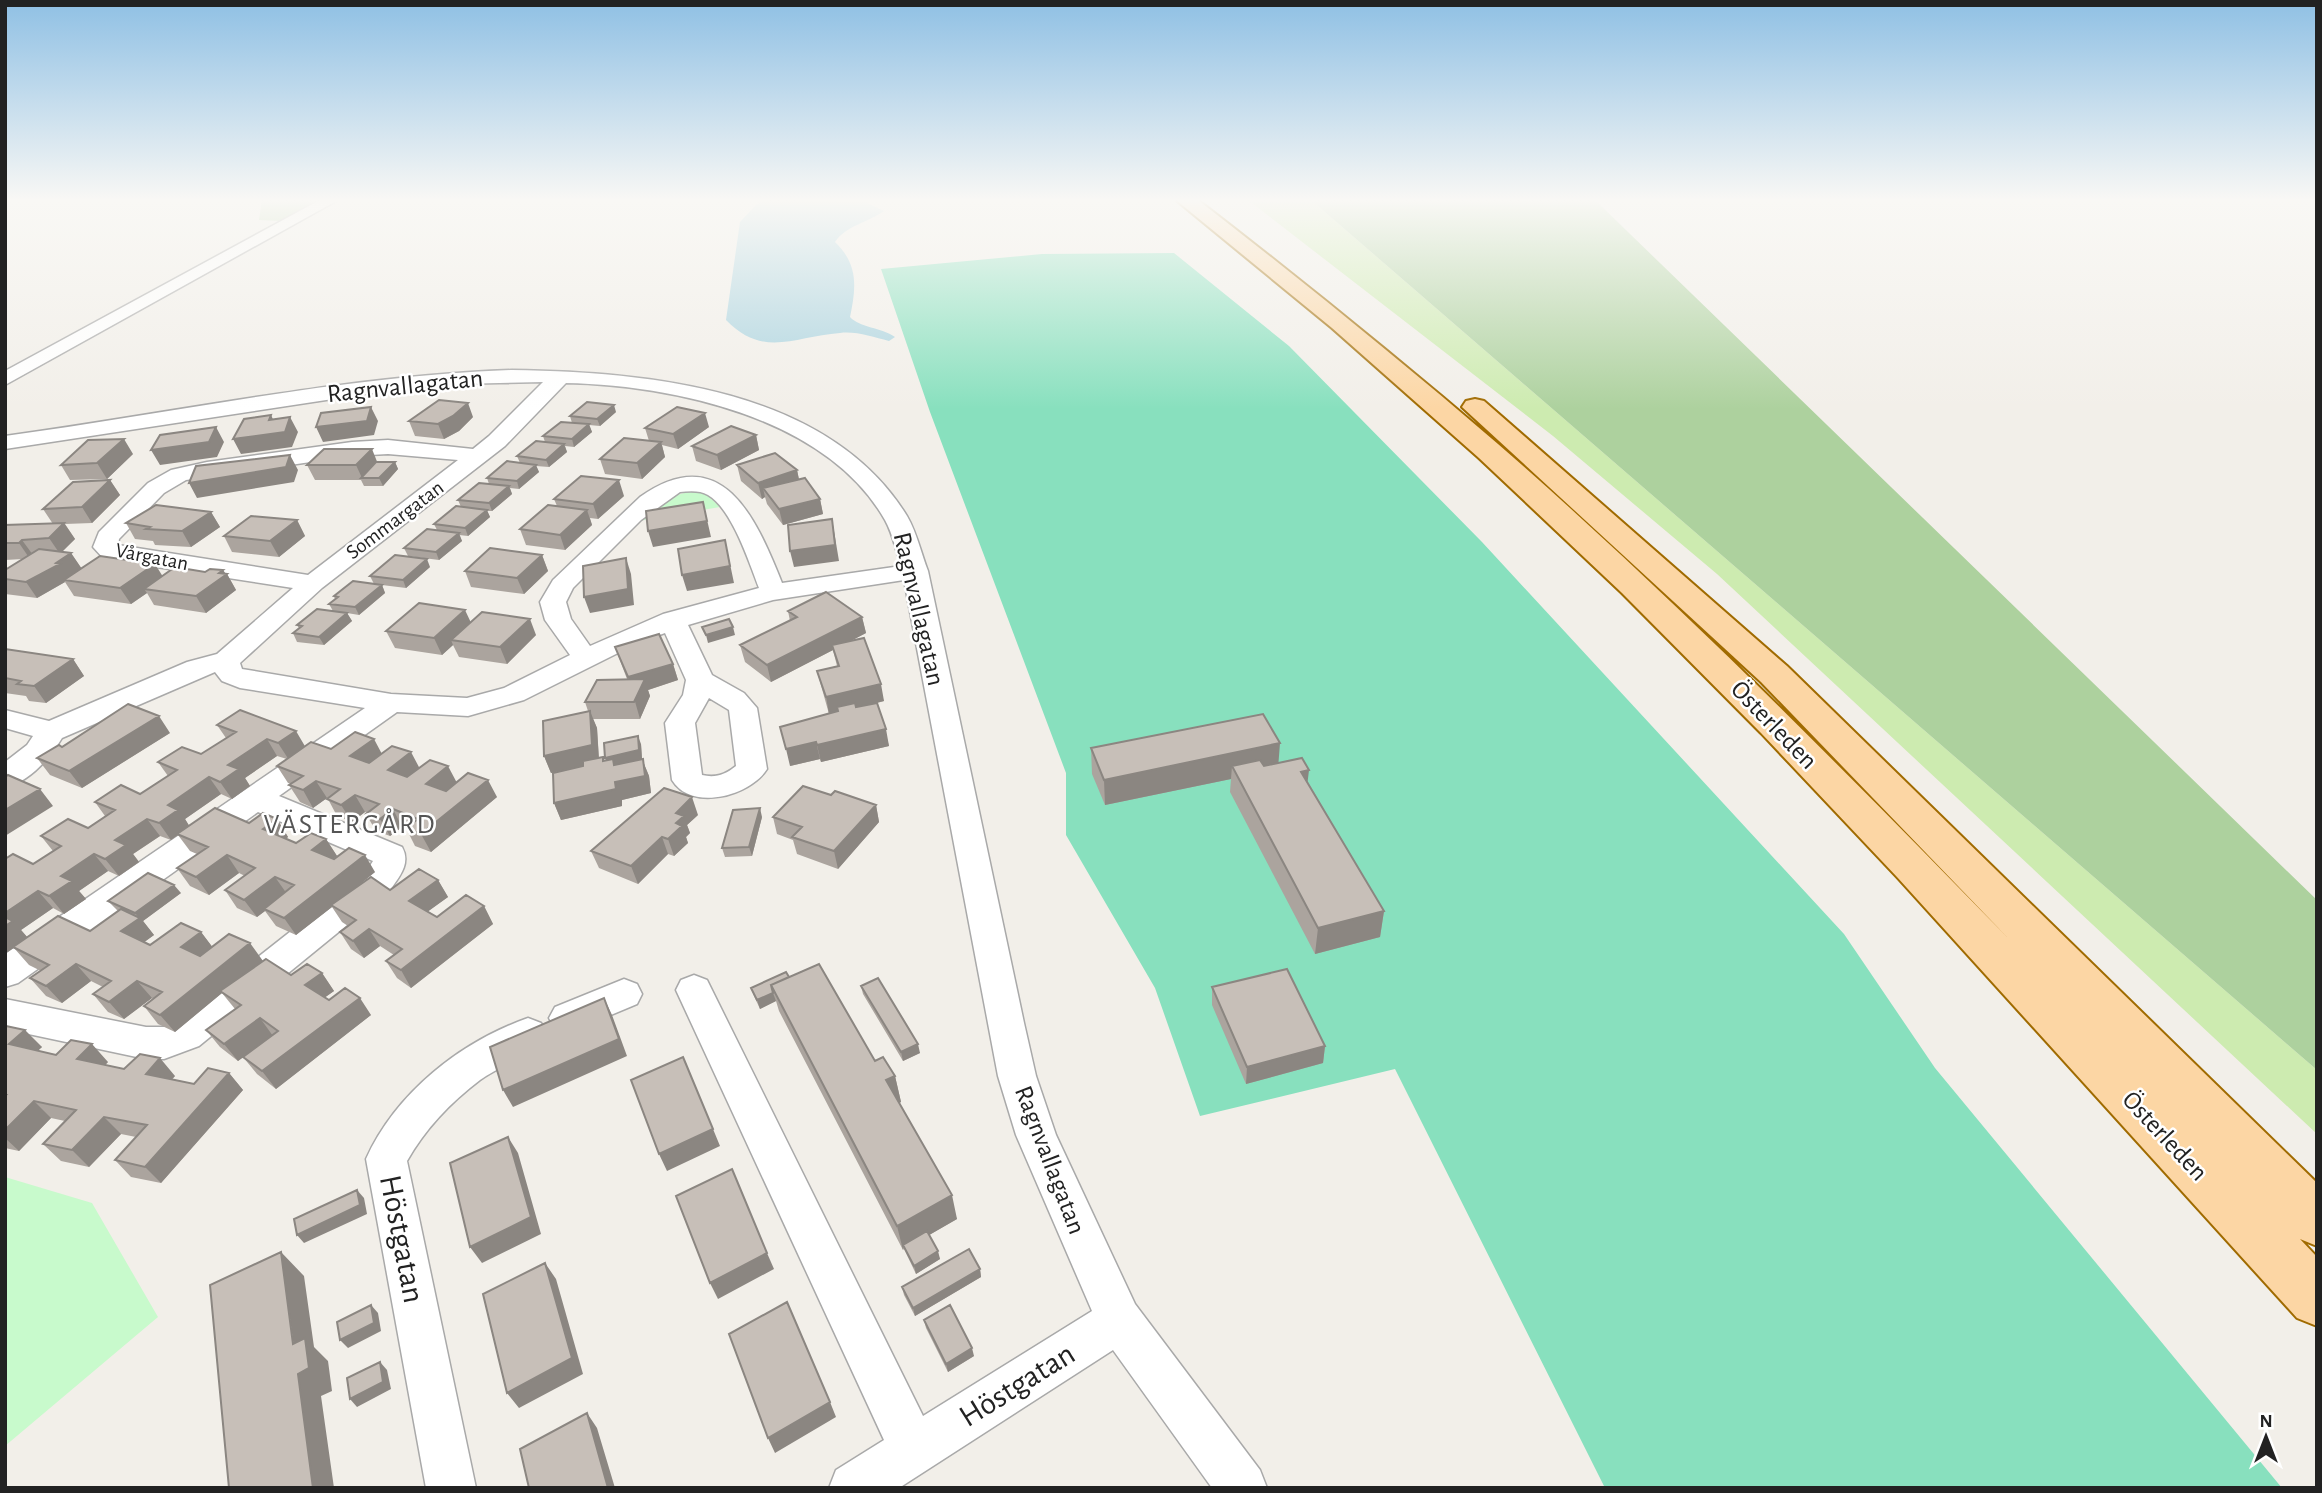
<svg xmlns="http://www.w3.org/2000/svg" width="2322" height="1493" viewBox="0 0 2322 1493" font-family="'Alegreya Sans',sans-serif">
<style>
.grass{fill:#cdebb0}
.forest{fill:#add19e}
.park{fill:#c8facc}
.pitch{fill:#88e0be}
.water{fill:#aad3df}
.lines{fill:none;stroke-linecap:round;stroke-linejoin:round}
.minor-casing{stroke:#a9a9a9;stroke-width:3}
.primary-casing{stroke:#a06b00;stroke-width:4}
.minor{fill:#fff;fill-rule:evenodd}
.primary{fill:#fcd6a4;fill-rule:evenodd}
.wall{fill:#aba49e}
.shaded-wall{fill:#8b8681}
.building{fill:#c7bfb8;stroke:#8b8681;stroke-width:2}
.labels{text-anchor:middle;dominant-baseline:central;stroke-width:5;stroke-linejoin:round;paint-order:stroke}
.far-street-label{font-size:21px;fill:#222;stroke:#fff}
.street-label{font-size:26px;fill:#222;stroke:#fff}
.neighbourhood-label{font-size:28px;letter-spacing:2px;fill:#555;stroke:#fff}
.near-street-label{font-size:32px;fill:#222;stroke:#fff}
</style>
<rect width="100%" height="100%" fill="#f2efe9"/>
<path class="grass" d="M1248 200H1311L2317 1070V1134L1717 574 1553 436Z"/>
<path class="forest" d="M262 200H322L281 221 259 220Z
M1311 200H1595L2317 900V1070Z"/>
<path class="park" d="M692 491 704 492 720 507 638 521 658 500Z
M5 1177 92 1203 158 1317 5 1446Z"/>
<path class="pitch" d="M1174 253 1289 346 1482 542 1844 934 1935 1068 2282 1488H1605L1395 1069 1200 1116 1155 988 1066 835V773L930 412 881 269 1042 254Z"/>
<path class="water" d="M765 200 865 202 884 211C869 222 845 226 835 242 859 265 856 288 850 317 860 328 881 327 895 337L889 341C873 337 856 331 840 333 795 336 764 359 726 320L740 222 756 205Z"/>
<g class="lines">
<defs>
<path id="minor" d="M320 200H338L5 385V371Z
M512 370C647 372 828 388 907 516 917 533 921 553 928 571L1024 1023 1036 1076 1056 1135 1135 1304 1260 1470 1267 1488H1212L1113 1350 899 1488H829L836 1470 884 1440 676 990 681 980 694 975 707 980 923 1416 1092 1311 1016 1135 998 1076 904 580 773 600 688 625 712 675 744 693 757 708 767 769C750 796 691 812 672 780L665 723 683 695 686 680 665 633 640 642 524 700 468 716 397 712 279 796 402 847C411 863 400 876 390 890L199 1046 164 1059H146L5 1029V999L146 1027H164L173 1024 366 872 373 861 258 812 18 983 5 987V954L365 708 240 688 222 681 215 672 62 738C49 759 30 781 5 788V762L27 745 33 736 5 728V710L49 721 187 662 217 654 293 588 104 559 93 547 99 532 148 483 171 470 207 462 352 442 388 440 473 449 489 436 543 382 456 384 392 390 5 449V436C174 413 342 376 512 370ZM566 383C674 385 827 418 885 520 893 534 896 551 901 566L782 583C756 518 722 439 640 497L553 580 540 602 545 620 570 655 504 688 467 698 391 694 242 669 240 663 322 588 505 446ZM388 454 458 460 308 575 118 545 119 539 164 493 186 480 352 456ZM680 492C689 491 700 490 708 495 732 509 749 562 759 588L663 614 590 646 571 619 566 602 573 588 641 520ZM709 698 729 710 736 766C725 775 715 778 702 775L695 723Z
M624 979 637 984 642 994 637 1004 568 1033 555 1029 549 1018 555 1007Z
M528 1018 541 1023 547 1034C537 1053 499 1066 480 1080 451 1102 425 1129 407 1161L476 1488H426L366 1159C396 1093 460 1042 528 1018Z"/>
<path id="primary" d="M1176 200H1198C1300 279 1400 360 1498 444 1677 600 1844 770 2009 939L1761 682 1462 407 1466 401 1475 399 1484 401 1787 666 2317 1183V1246L2300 1239 2317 1257V1326L2297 1318 1897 877 1761 733 1622 593 1479 458 1332 328Z"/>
</defs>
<use href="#minor" class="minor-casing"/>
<use href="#primary" class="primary-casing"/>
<use href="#minor" class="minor"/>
<use href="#primary" class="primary"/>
</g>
<path class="wall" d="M616 412 600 426 589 425 592 432 574 447 565 446 567 452 549 467 536 466 539 472 519 489 510 488 512 494 492 511H487L490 517 468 536 459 535 462 541 439 560 408 556 404 548 437 530 434 524 461 507 458 500 489 484 487 478 520 463 517 456 545 442 543 436 572 423 570 416Z
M473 417 459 431 444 439 415 436 409 421Z
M709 427 678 449 662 445 665 457 642 479 605 474 600 459 649 441 645 428Z
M756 435 759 450 721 470 696 461 692 446Z
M133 454 107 479 70 480 61 465Z
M395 462 398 469 383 486H364L361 480H315L307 465Z
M737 465 797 470 799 479 820 499 823 514 783 525 767 504 765 497 762 499 741 481Z
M110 480 120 495 92 523 65 524 75 539 61 552 71 553 81 568 163 576 223 570 226 574H227L236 590 206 613 154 605 147 593 131 604 74 596 65 582 37 598 5 594V570L23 559 5 560V525L53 524 43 509Z
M624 496 598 519 590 518 592 525 565 550 526 545 520 529 557 506 554 499Z
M211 512 220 527 191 547 155 545 153 541 135 539 126 523Z
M297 520 305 536 279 557 232 552 224 536Z
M542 555 548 571 524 594 471 587 465 571Z
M430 567 406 588 374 584 370 576Z
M382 585 385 593 359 615 347 613 352 621 324 645 297 642 293 633 299 628 297 625 333 611 329 604 335 599 334 596Z
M788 611 862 617 866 633 852 640 884 701 877 703 889 746 821 762 820 759 790 766 829 714 817 671 837 666 833 650 771 682 745 662 740 645 790 621Z
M471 622 536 635 507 664 459 657 453 645 442 655 395 648 386 631Z
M615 647 673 664 678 680 648 690 650 696 640 719H593L597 728 599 758 603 757 604 761 606 760 605 758 641 744 642 759 649 776 651 793 622 800V806L561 820 554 803 583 766 551 773 544 756 588 711 585 702 627 679Z
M5 649 73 659 84 676 46 703 29 701 26 696 5 693Z
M217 725 305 747 382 754 497 797 431 852 415 846 406 828 402 827 390 836 376 831 366 814 367 813 365 812 352 822 337 816 328 799 327 798 313 808 300 802 289 785 291 784 288 783 277 766 287 759 277 756 245 778 250 786 232 799 221 794 185 819 189 826 249 823 277 819 288 837 286 839 296 843 326 839 337 856 333 859 375 872 359 885 390 890 438 880 448 897 428 911 437 917 484 906 493 924 411 988 397 978 386 961 394 955 380 946 364 958 351 949 340 932 348 926 342 922 332 907 296 935 276 926 265 911 257 917 237 908 225 890 245 876 239 873 209 895 190 886 177 868 197 854 190 851 178 835 171 840 160 836 133 854 139 862 119 876 108 871 79 891 86 899 64 914 53 908 21 930 27 937 90 931 118 911 108 901 181 893 143 921 154 935 144 942 150 945 201 932 212 947 263 961 291 975 322 973 334 991 324 998 329 1000 371 1015 276 1089 257 1074 243 1057 238 1061 220 1047 206 1030 235 1009 222 993 175 1032 158 1024 144 1006 153 999 152 998 124 1019 108 1012 93 994 103 987 91 981 62 1003 46 996 30 978 41 971 29 965 14 948 33 864 53 851 41 836 88 828 105 816 95 802 140 794 168 776 158 762 201 754 226 738Z
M170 733 82 788 50 775 37 758Z
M1091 748 1278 763 1308 782 1384 911 1380 937 1315 954 1230 792 1231 779 1105 805 1092 774Z
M831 795 876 805 879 822 838 869 797 854 793 840 777 834 773 817Z
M698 815 687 825 690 833 686 837 688 843 674 856 668 854 638 884 599 868 591 851Z
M762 817 752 856 725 857 722 848Z
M789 977 875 1061 895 1076 901 1102 899 1103 957 1219 929 1235 940 1259 916 1274 904 1249 903 1250 779 1011 776 1001 760 1009 754 996 751 988Z
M861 986 920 1053 903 1061 863 994Z
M1212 987 1325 1046 1323 1063 1246 1084 1212 1005Z
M6 1026 42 1047 37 1051 56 1055 108 1062 105 1065 124 1069 175 1076 172 1079 194 1084 229 1073 243 1090 161 1183 131 1177 115 1160 136 1137 121 1134 89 1167 61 1161 43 1144 65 1121 51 1118 19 1151 5 1148Z
M980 1269 981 1277 915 1316 904 1295 902 1287Z
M924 1320 974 1356 948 1372 926 1328Z"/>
<path class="shaded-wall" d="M468 403 473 417 459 431 444 439 438 424Z
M614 405 616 412 600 426 597 419Z
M371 407 378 421 374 435 323 442 316 427Z
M705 413 709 427 678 449 673 434Z
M271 415 278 430 290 417 298 432 292 447 241 454 233 439 269 420Z
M589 424 592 432 574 447 572 439Z
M216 427 224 442 217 457 160 465 151 450Z
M756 435 759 450 721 470 717 455Z
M124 439 133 454 107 479 97 463Z
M661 442 665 457 642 479 637 463Z
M564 444 567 452 549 467 546 460Z
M372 449 378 464 362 478 356 465Z
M290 455 298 470 294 482 197 498 189 483Z
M395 462 398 469 383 486 379 478Z
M536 465 539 472 519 489 517 481Z
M797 470 800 485 763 488 765 497 762 499 758 483Z
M110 480 120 495 92 523 82 507Z
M619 480 624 496 598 519 593 504Z
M509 486 512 494 492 511 489 503Z
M820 499 823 514 783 525 779 509Z
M703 502 711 537 653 547 648 531Z
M487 510 490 517 468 536 465 528Z
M587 510 592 525 565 550 560 535Z
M211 512 220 527 191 547 182 531Z
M832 519 839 561 794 567 790 551Z
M297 520 305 536 279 557 270 541Z
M64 523 75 539 60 554 49 538Z
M459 533 462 541 439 560 436 552Z
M22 540 33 555 30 559 19 543Z
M725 540 734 583 687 591 682 575Z
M71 553 82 569 64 580 65 582 37 598 26 582Z
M542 555 548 571 524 594 517 578Z
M626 558 631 574 634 605 590 613 584 597Z
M427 559 430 567 406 588 403 580Z
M155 564 165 580 144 589 147 593 131 604 120 588Z
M223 570 226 575 227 574 236 590 206 613 196 596Z
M382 585 385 593 359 615 355 607Z
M465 610 473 627 451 640 453 645 442 655 434 638Z
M347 613 352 621 324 645 319 637Z
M862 617 866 633 834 650 832 645 833 650 771 682 767 665Z
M530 619 536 635 507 664 500 647Z
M733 627 735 635 708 643 706 635Z
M73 659 84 676 46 703 34 686Z
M673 664 678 680 648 690 650 696 640 719 628 677Z
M881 684 884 701 829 714 826 697Z
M590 711 597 728 599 762 551 773 544 756Z
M159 716 170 733 82 788 69 771Z
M886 729 889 746 821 762 817 745Z
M296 731 306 748 289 760 278 743Z
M638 736 641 744 642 759 649 776 651 793 622 800V806L561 820 554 803 609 766 605 758Z
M267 739 277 756 245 778 250 786 232 799 220 782 228 765Z
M374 739 383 756 360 773 350 756Z
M816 742 820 759 790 766 786 749Z
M1280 743 1278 769 1232 766 1231 779 1105 805 1104 780Z
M411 752 420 769 397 787 388 770Z
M448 766 457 783 435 801 426 784Z
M1309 770 1306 795 1301 772Z
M209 777 221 794 185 819 190 827 177 834 178 835 171 840 159 823 168 805Z
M488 780 497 797 431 852 421 834Z
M316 781 327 798 313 808 303 790Z
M40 789 53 806 5 836V810Z
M355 795 365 812 352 822 341 805Z
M692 797 698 815 687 825 690 833 686 837 688 843 674 856 668 839 676 823V813Z
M876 805 879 822 838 869 834 851Z
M760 808 762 817 752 856 749 847Z
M393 809 402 827 390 836 380 819Z
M147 819 160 836 133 854 139 862 119 876 105 859 115 840Z
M277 819 288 837 275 847 263 829Z
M662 837 668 854 638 884 631 866Z
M326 839 337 856 322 867 312 850Z
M94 854 108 871 79 891 86 899 64 914 49 896 61 876Z
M227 855 239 873 209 895 196 877Z
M365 855 375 872 333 906 331 905 332 907 296 935 284 918Z
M275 877 287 894 264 909 265 911 257 917 244 900Z
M438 880 448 897 419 918 409 901Z
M174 885 181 893 143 921 154 935 135 949 121 931 139 918 135 913Z
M38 891 53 908 21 930 28 938 5 954V913Z
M484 906 493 924 411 988 401 970Z
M1384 911 1380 937 1315 954 1318 928Z
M369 929 380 946 364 958 353 941Z
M201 932 214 949 194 965 181 947Z
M250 943 263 961 220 991 222 993 175 1032 160 1015Z
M76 964 91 981 62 1003 46 986Z
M322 973 334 991 317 1003 305 985Z
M137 981 152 998 124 1019 109 1002Z
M773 993 776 1001 760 1009 757 1000Z
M360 998 371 1015 276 1089 262 1071Z
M604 998 612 1015 627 1056 513 1107 503 1090Z
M260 1018 273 1036 238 1061 224 1044Z
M25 1030 42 1047 26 1062 9 1044Z
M92 1044 108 1062 94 1076 77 1059Z
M918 1044 920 1053 903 1061 901 1052Z
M1325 1046 1323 1063 1246 1084 1247 1067Z
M160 1058 175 1076 161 1091 146 1074Z
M229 1073 243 1090 161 1183 145 1167Z
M895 1076 901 1102 893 1106 886 1080Z
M34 1101 51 1118 19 1151 5 1138V1130Z
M104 1117 121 1134 89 1167 72 1150Z
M713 1129 720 1146 667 1171 659 1154Z
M508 1137 518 1153 541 1234 482 1263 470 1247Z
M357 1190 364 1198 367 1214 304 1243 297 1235Z
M952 1195 957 1219 905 1249 903 1245V1250L897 1226Z
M938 1251 940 1259 916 1274 914 1266Z
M281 1252 304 1276 314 1347 328 1361 332 1391 321 1396 334 1488H313Z
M767 1253 774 1269 718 1299 710 1283Z
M545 1263 556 1279 583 1374 519 1408 507 1393Z
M980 1269 981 1277 915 1316 913 1308Z
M371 1305 378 1313 381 1331 348 1348 340 1340Z
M972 1348 974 1356 948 1372 946 1364Z
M380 1362 387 1370 391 1389 357 1407 350 1399Z
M830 1402 836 1417 775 1453 768 1438Z
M587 1413 597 1428 615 1488H608Z"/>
<path class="building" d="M439 400 468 403 453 416 438 424 409 421Z
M587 402 614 405 597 419 570 416Z
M371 407 367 421 316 427 321 413Z
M677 407 705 413 673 434 645 428Z
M271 415 269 420 290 417 285 432 233 439 244 419Z
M561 422 589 424 572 439 543 436Z
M731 426 756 435 717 455 692 446Z
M216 427 209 442 151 450 160 435Z
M624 438 661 442 637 463 600 459Z
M124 439 97 463 61 465 88 440Z
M536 441 564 444 546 460 517 456Z
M324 449H372L356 465H307Z
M775 453 797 470 758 483 737 465Z
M290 455 286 467 189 483 196 466Z
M507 461 536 465 517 481 487 478Z
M376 462H395L379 478H361Z
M581 476 619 480 593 504 554 499Z
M805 478 820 499 779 509 763 488Z
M110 480 82 507 43 509 73 482Z
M479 483 509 486 489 503 458 500Z
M703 502 707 521 648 531 646 511Z
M156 505 211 512 182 531 146 529 150 527 126 523Z
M548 505 587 510 560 535 520 529Z
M456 506 487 510 465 528 434 524Z
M251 516 297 520 270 541 224 536Z
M832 519 835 545 790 551 788 525Z
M64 523 49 538 22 540 19 543H5V525Z
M427 529 459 533 436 552 404 548Z
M725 540 730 566 682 575 678 549Z
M490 548 542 555 517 578 465 571Z
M39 549 71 553 56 563 60 564 26 582 5 579V570Z
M395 555 427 559 403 580 370 576Z
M100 556 155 564 120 588 64 580Z
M626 558 628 589 584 597 583 566Z
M175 567 205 572 210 569 223 570 219 573 227 574 196 596 144 589Z
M353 581 382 585 355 607 329 604 338 597 334 596Z
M826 592 862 617 767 665 740 645 797 617 788 611Z
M419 603 465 610 434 638 386 631Z
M317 609 347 613 319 637 293 633 302 626 297 625Z
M482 612 530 619 500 647 451 640Z
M729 619 733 627 706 635 702 627Z
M659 634 673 664 628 677 615 647Z
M864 638 881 684 826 697 817 671 839 666 832 645Z
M5 649 73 659 34 686 17 684 21 681 5 678Z
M645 679 634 702H585L597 680Z
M855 703 856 707 877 703 886 729 817 745 816 742 786 749 780 727 838 711 837 707Z
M128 704 159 716 69 771 37 758 59 745 62 747Z
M240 710 296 731 278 743 267 739 228 765 239 769 220 782 209 777 168 805 178 810 159 823 147 819 115 840 126 845 105 859 94 854 61 876 72 881 49 896 38 891 5 913V859L13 854 33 864 61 846 41 836 68 819 88 828 115 810 95 802 121 785 140 794 177 770 158 762 182 747 201 754 236 732 217 725Z
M590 711 592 745 544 756 543 721Z
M1263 714 1280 743 1104 780 1091 748Z
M355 732 374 739 350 756 369 763 392 746 411 752 388 770 407 777 430 760 448 766 426 784 446 791 468 773 488 780 421 834 406 828 418 819 393 809 380 819 366 814 379 804 355 795 341 805 327 799 340 789 316 781 303 790 289 785 303 776 277 766 311 742 331 749Z
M638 736 639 750 605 758 604 743Z
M603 757V761L613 759 614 765 643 759 645 776 615 782 616 789 554 803 553 773 583 766V761Z
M1302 758 1309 770 1301 772 1384 911 1318 928 1232 766 1260 760 1264 766Z
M8 775 40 789 5 810V777Z
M803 786 831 795 835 791 876 805 834 851 792 837 802 827 773 817Z
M664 788 692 797 676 813 684 816 676 823 682 826 668 839 662 837 631 866 591 851Z
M215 808 249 823 263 813 277 819 263 829 296 843 311 833 326 839 312 850 334 859 349 848 365 855 284 918 264 909 294 885 275 877 244 900 225 890 255 868 227 855 196 877 177 868 208 847 177 834Z
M760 808 749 847 722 848 733 810Z
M419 869 438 880 409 901 437 917 466 895 484 906 401 970 386 961 402 949 369 929 353 941 340 932 356 920 331 905 371 877 390 890Z
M148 873 174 885 135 913 108 901Z
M121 909 140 918 121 931 150 945 181 923 201 932 181 947 200 956 229 934 250 943 160 1015 144 1006 162 992 137 981 109 1002 93 994 111 981 76 964 46 986 30 978 49 965 13 947 58 916 90 931Z
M5 917 13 921 5 926Z
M266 959 291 975 307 964 322 973 305 985 329 1000 345 988 360 998 262 1071 243 1057 278 1031 260 1018 224 1044 206 1030 241 1005 220 991Z
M819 964 875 1061 883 1057 895 1076 886 1080 952 1195 897 1226 771 985Z
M1287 969 1325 1046 1247 1067 1212 987Z
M786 972 789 977 771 985 773 993 757 1000 751 988Z
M878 978 918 1044 901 1052 861 986Z
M604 998 619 1039 503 1090 490 1047Z
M6 1026 25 1030 9 1044 56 1055 71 1040 92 1044 77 1059 124 1069 140 1054 160 1058 146 1074 194 1084 208 1068 229 1073 145 1167 115 1160 147 1125 104 1117 72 1150 43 1144 76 1110 34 1101 5 1130V1096L6 1095H5Z
M683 1057 713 1129 659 1154 631 1080Z
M508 1137 531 1217 470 1247 450 1163Z
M732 1169 767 1253 710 1283 676 1196Z
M357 1190 360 1205 297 1235 294 1219Z
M927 1231 938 1251 914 1266 903 1245Z
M969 1249 980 1269 913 1308 902 1287Z
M281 1252 293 1344 305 1338 309 1368 298 1374 313 1488H229L210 1285Z
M545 1263 572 1358 507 1393 483 1294Z
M787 1302 830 1402 768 1438 729 1334Z
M371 1305 374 1323 340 1340 337 1322Z
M950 1305 972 1348 946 1364 924 1320Z
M380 1362 383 1382 350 1399 347 1378Z
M587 1413 608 1488H529L520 1449Z"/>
<linearGradient id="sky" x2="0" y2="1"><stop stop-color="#8fc0e4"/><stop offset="0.49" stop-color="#f9f8f5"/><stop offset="1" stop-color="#f9f8f5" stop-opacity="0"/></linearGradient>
<rect width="2322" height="409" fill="url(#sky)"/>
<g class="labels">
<g class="far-street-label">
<text transform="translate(395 520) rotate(-37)">Sommargatan</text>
<text transform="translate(152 557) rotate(11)">Vårgatan</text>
</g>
<g class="street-label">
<text transform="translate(405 386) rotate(-6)">Ragnvallagatan</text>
<text transform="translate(919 609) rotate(77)">Ragnvallagatan</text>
<text transform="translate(1774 725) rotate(46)">Österleden</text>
<text transform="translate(2165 1136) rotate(47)">Österleden</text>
<text transform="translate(1050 1160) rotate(69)">Ragnvallagatan</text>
</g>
<g class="neighbourhood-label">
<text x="350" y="825">VÄSTERGÅRD</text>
</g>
<g class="near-street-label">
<text transform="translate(402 1239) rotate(79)">Höstgatan</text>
<text transform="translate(1017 1385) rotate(-32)">Höstgatan</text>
</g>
</g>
<rect width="2322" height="1493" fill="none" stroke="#222222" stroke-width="14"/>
<g transform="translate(2266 1437)" stroke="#ffffff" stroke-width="5" paint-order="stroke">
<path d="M0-5L12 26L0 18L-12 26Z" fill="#222222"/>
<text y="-10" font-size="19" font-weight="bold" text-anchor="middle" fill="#222222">N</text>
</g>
</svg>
